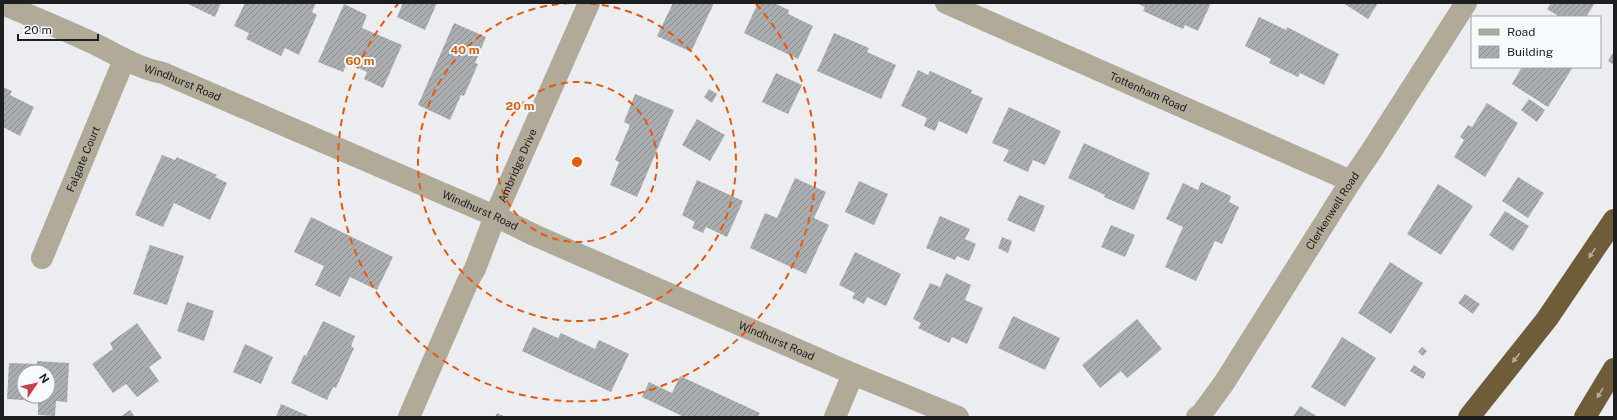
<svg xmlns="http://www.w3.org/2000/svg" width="1617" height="420" viewBox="0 0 1617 420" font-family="'Public Sans',sans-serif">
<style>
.building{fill:url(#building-hatch);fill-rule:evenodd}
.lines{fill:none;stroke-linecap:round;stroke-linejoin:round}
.minor{stroke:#b2aa99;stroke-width:22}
.highway{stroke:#6f5d39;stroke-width:22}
.oneway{fill:#b4ac9b}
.ring{fill:none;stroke:#e8590c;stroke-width:2;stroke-dasharray:7 5}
.labels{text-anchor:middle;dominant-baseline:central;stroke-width:4;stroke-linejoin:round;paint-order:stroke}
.street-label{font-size:11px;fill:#1d1e1f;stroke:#f8fbfd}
.centre{fill:#e8590c;stroke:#f8fbfd;stroke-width:2}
.ring-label{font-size:12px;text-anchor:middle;font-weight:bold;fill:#e8590c;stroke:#f8fbfd;stroke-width:4;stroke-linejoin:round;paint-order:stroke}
</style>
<defs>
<pattern id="building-hatch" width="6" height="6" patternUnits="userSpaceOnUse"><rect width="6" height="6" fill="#abaeb0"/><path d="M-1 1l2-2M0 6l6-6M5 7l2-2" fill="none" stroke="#8b8d8f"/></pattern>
</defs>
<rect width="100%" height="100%" fill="#ebedf0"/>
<path class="building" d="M186 3H221L215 17Z
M245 3H316L312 12 317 15 299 55 285 48 281 56 246 39 249 33 234 26Z
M403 3H437L425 30 397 17Z
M673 3H714L691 52 657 36Z
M758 3H774L789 10 788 14 813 26 798 59 744 33Z
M1136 3H1211L1198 31 1185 25 1183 29 1143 11 1145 7Z
M1343 3H1378L1368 19Z
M1551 3H1595L1586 17H1560L1547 9Z
M344 4 367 15 362 28 402 45 383 88 364 79 367 72 347 63 343 72 318 62Z
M1259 17 1286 30 1287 27 1339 54 1324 85 1300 73 1298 77 1269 63 1271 59 1245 46Z
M454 23 486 37 475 63 478 64 464 96 461 95 450 120 418 105Z
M834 33 869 48 867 52 896 65 881 99 817 71Z
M1614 51V65L1608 61Z
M1522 67H1573L1548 107 1512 84Z
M918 70 928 75 930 71 972 90 971 93 983 98 967 134 939 121 935 131 924 126 927 118 901 106Z
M776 73 802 85 788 114 762 102Z
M3 87 12 91 10 95 34 107 20 136 3 127Z
M709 89 717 94 712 103 704 97Z
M635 94 674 110 637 197 610 185 619 162 615 160 630 125 624 122Z
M1529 99 1545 110 1537 122 1521 110Z
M1487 103 1518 123 1485 177 1454 157 1464 140 1460 137 1468 125 1472 127Z
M1009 107 1061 131 1045 165 1033 160 1028 172 1003 161 1009 150 992 143Z
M697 119 725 135 710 161 682 145Z
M1084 143 1150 173 1134 210 1104 197 1105 195 1068 178Z
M162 155 175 160 177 157 217 175 215 177 227 183 210 220 174 203 163 227 135 215Z
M1518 177 1544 193 1528 218 1502 201Z
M795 178 826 192 814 218 829 225 806 274 750 248 765 213 777 218Z
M697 180 743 201 727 237 706 227 703 233 692 228 695 222 682 215Z
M859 181 888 194 874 225 845 212Z
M1201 182 1231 196 1229 202 1239 207 1222 244 1215 241 1196 281 1165 267 1183 227 1166 219 1183 183 1198 190Z
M1438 184 1473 206 1441 255 1407 234Z
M1019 195 1045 206 1034 232 1007 220Z
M1505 211 1529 226 1513 251 1489 235Z
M940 216 970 229 965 239 976 244 969 261 957 256 955 260 926 248Z
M311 217 393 257 377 290 350 277 340 297 315 285 324 266 294 252Z
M1111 225 1135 235 1125 257 1101 247Z
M1002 237 1012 241 1008 253 998 248Z
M150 245 184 256 167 305 133 294Z
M855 252 901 274 886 306 867 297 864 304 852 298 855 293 839 285Z
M1390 262 1423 283 1391 334 1358 313Z
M946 273 971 285 965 300 983 308 967 344 952 337 949 343 918 328 921 323 913 319 930 283 940 287Z
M1465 294 1480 304 1473 314 1458 303Z
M187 302 214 311 204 341 177 331Z
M1013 316 1060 338 1045 370 998 348Z
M1137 319 1162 349 1127 378 1121 371 1100 388 1082 365Z
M323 321 355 336 351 346 354 348 336 388 333 387 327 400 291 383 304 355 306 356Z
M137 323 162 358 149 367 159 381 137 397 126 384 113 393 92 364 113 349 110 343Z
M533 327 558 338 561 333 595 349 599 340 629 354 611 392 522 351Z
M1342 337 1376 358 1345 407 1311 387Z
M245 344 273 357 261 384 233 372Z
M1422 347 1427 351 1423 356 1418 352Z
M37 361 69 363 67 402 56 401 55 416 38 415V401L7 399 9 363 37 364ZM24 372H48V396H24Z
M1414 365 1426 373 1423 379 1410 371Z
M680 376 760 413 758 417H684L642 397 649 382 672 393Z
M281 404 311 417H276Z
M1300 406 1318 417H1293Z
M130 410 135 417H120Z
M497 413 506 417H495Z"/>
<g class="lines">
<g class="minor">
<path id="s1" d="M946 3 1351 181"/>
<path id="s2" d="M3 4C33 17 63 29 93 43 116 54 137 68 163 73L495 216 534 235 853 374 958 417"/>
<path id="s3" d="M42 258 124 60"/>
<path id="s4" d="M409 417 468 281 475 269 495 216 589 3"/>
<path d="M835 417 853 374"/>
<path id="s5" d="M1197 417 1202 413 1224 383 1351 181 1372 150 1466 3"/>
</g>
<path class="highway" d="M1469 417 1547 319 1614 220
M1585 417 1614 369"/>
</g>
<defs><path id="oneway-solid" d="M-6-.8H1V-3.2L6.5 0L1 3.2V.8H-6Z"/></defs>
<g class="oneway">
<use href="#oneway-solid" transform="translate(1592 253) rotate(124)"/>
<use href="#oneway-solid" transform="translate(1516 358) rotate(128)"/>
<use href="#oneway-solid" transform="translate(1600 393) rotate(121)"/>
</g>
<g class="ring">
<circle cx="577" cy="162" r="80"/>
<path d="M578 3A159 159 0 1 1 576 3"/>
<path d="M756 4A239 239 0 1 1 398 4"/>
</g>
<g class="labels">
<g class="street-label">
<text stroke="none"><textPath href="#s2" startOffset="196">Windhurst Road</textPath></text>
<text stroke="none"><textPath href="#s1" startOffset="221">Tottenham Road</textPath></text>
<text stroke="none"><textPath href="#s3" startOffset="107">Falgate Court</textPath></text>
<text stroke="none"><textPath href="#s4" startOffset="274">Ambridge Drive</textPath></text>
<text stroke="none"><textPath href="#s2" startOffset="520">Windhurst Road</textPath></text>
<text stroke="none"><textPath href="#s5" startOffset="247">Clerkenwell Road</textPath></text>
<text stroke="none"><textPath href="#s2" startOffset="844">Windhurst Road</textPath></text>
</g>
</g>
<circle cx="577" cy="162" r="6" class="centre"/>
<g class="ring-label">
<text x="465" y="54">40 m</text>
<text x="360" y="65">60 m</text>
<text x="520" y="110">20 m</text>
</g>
<rect width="1617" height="420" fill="none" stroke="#1d1e1f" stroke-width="8"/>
<rect x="1471" y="16" width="130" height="52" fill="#f8fbfd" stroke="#a0a3a4"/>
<rect x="1479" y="29" width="20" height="6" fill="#b2aa99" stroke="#a0a3a4"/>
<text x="1507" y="36" font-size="12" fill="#1d1e1f">Road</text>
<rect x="1479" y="46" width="20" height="12" fill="url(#building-hatch)" stroke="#a0a3a4"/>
<text x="1507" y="56" font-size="12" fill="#1d1e1f">Building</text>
<g transform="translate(36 384) rotate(56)"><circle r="19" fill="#f8fbfd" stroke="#a0a3a4"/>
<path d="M0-3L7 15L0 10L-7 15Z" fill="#cb3b4e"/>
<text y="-6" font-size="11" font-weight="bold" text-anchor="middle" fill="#1d1e1f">N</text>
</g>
<path d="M18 34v6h80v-6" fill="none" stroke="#1d1e1f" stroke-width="2"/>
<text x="24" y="34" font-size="12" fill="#1d1e1f" stroke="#f8fbfd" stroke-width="3" paint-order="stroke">20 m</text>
</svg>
